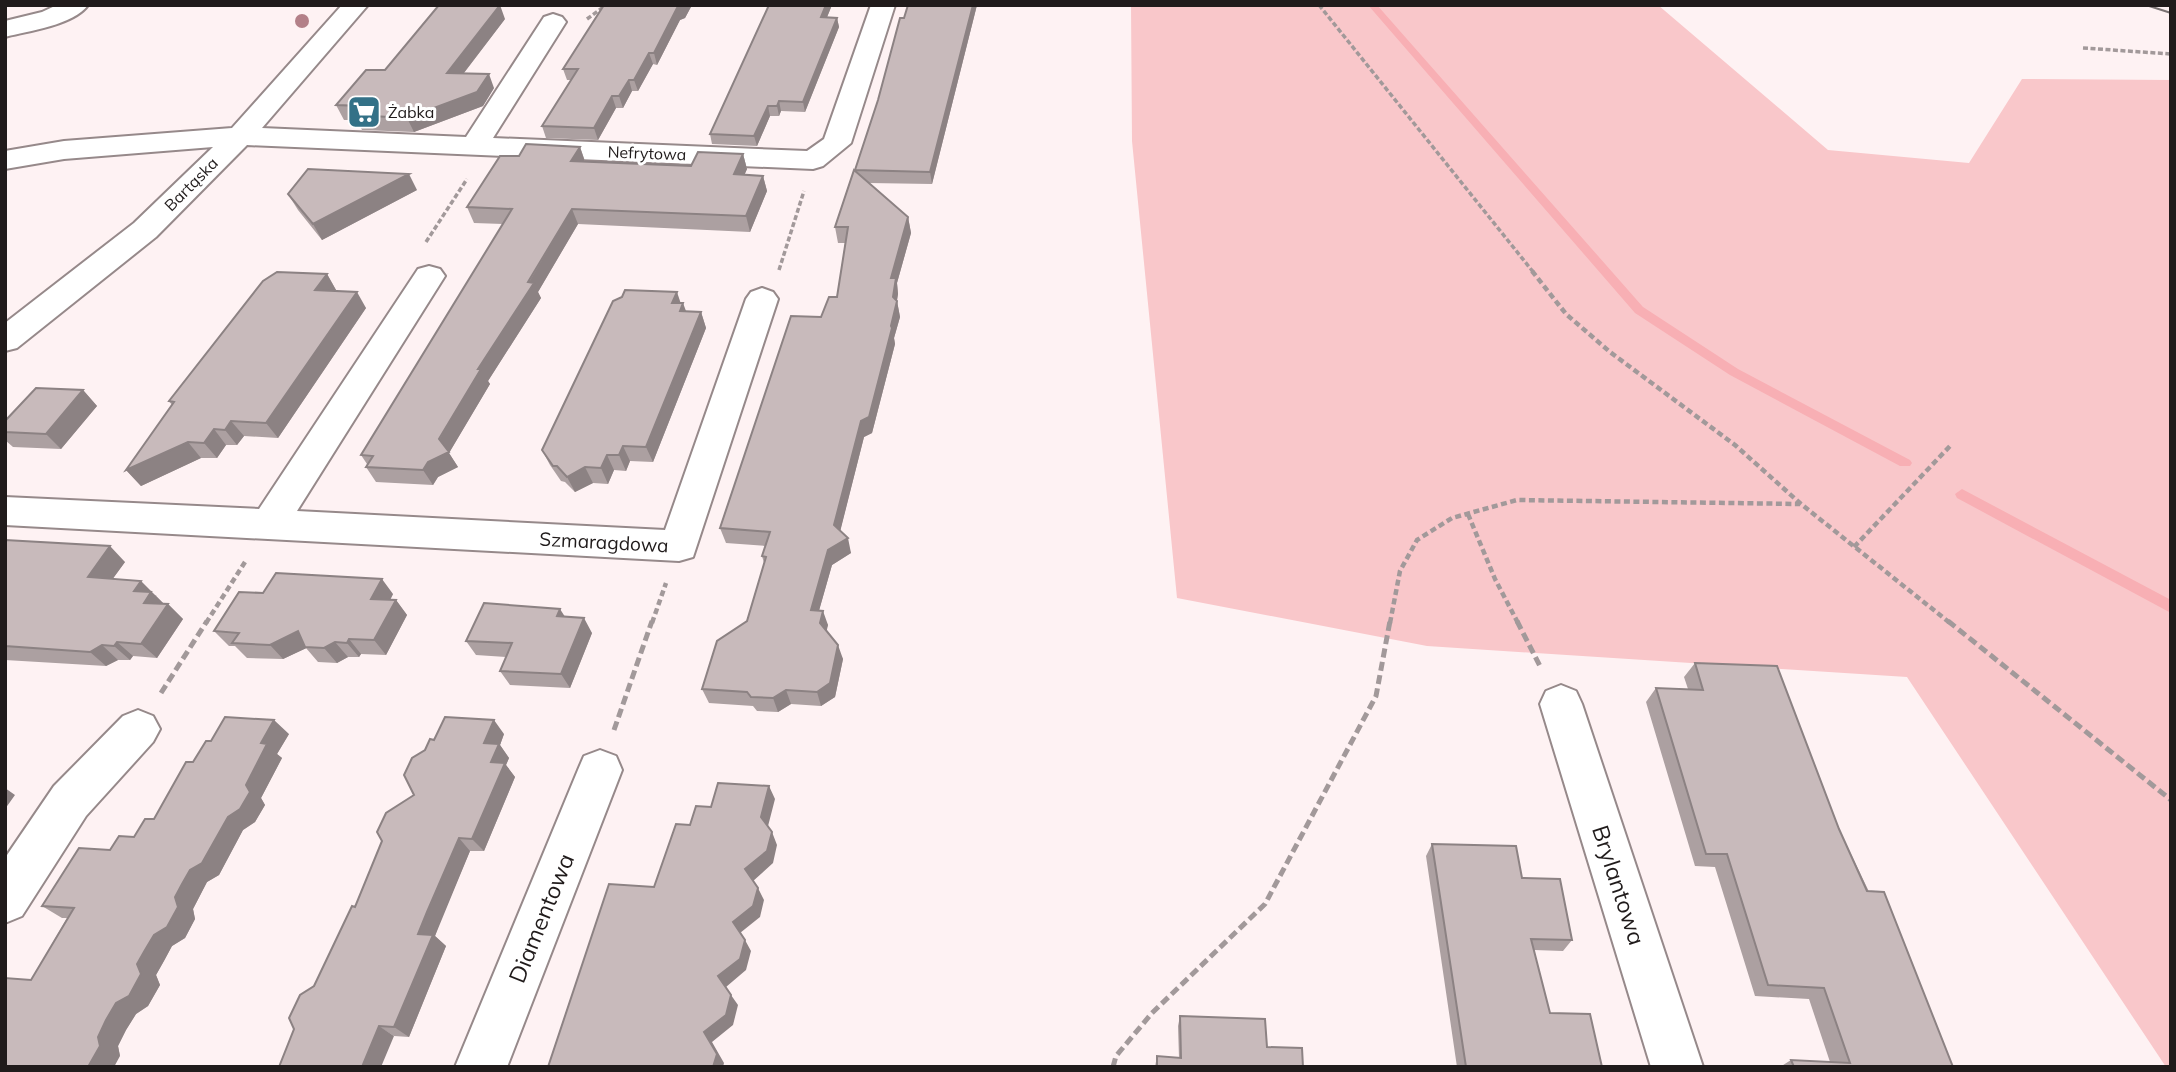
<svg xmlns="http://www.w3.org/2000/svg" width="2176" height="1072" viewBox="0 0 2176 1072" font-family="Mulish,sans-serif">
<style>
.green{fill:#f9c7ca}
.lines{fill:none;stroke-linecap:round;stroke-linejoin:round}
.stream{fill:#f8afb4;fill-rule:evenodd}
.minor-casing{stroke:#96898a;stroke-width:4}
.path-far2{stroke:#a2999a;stroke-width:3.5;stroke-dasharray:5 2.5;stroke-linecap:butt}
.path-far1{stroke:#a2999a;stroke-width:4.5;stroke-dasharray:6 3.5;stroke-linecap:butt}
.path{stroke:#a2999a;stroke-width:5;stroke-dasharray:9 4.5;stroke-linecap:butt}
.minor{fill:#fff;fill-rule:evenodd}
.tram{stroke:#7a7272;stroke-width:2}
.tree{fill:#b38088}
.wall{fill:#aca0a1}
.shaded-wall{fill:#8c8283}
.building{fill:#c8babb;stroke:#8c8283;stroke-width:2}
.labels{text-anchor:middle;dominant-baseline:central;stroke-width:6;stroke-linejoin:round;paint-order:stroke}
.far-poi-label{font-size:16px;fill:#201b1b;stroke:#fff;text-anchor:start}
.far-street-label{font-size:16px;fill:#201b1b;stroke:#fff}
.street-label{font-size:19px;fill:#201b1b;stroke:#fff}
.near-street-label{font-size:23px;fill:#201b1b;stroke:#fff}
</style>
<rect width="100%" height="100%" fill="#fef2f3"/>
<path class="green" d="M1131 5H1658L1828 150 1969 163 2022 79 2171 80V1067H2166L1907 677 1427 646 1177 598 1132 141Z"/>
<g class="lines">
<path class="stream" d="M1368 5H1377L1643 307 1738 369 1910 460 1912 463 1910 466H1900L1730 375 1635 313Z
M1962 489 2171 600V613L1957 498 1955 494Z"/>
<defs>
<path id="minor" d="M57 5H88C74 25 28 31 5 37V21L42 12Z
M342 5H368L262 128 466 137 544 17 553 14 562 17 566 22 493 138 807 151 824 139 871 5H895L851 143 823 166 813 169 247 145 156 237 17 348 5 351V323L134 223 213 147 64 159 5 169V151L64 141 232 128Z
M429 266 440 269 445 276 297 511 665 530 746 299 751 292 762 288 773 292 778 299 693 557 679 561 5 525V497L259 509 418 269Z
M1561 685 1576 691 1582 704 1703 1067H1651L1540 704 1546 691Z
M138 710 153 716 160 729 153 742 86 816 22 916 5 923V858L54 786 123 716Z
M600 750 616 756 622 770 507 1067H455L578 770 584 756Z"/>
</defs>
<use href="#minor" class="minor-casing"/>
<path class="path-far2" d="M1319 5 1534 273
M587 19 606 5
M2083 48 2171 54
M426 242 467 179
M779 270 804 191"/>
<path class="path-far1" d="M1532 271 1566 314 1610 352 1735 445 1801 504 1950 623
M1468 514 1495 579 1518 623
M1854 547 1951 445
M206 623 245 562
M652 623 666 583
M1390 623 1400 571 1417 540 1452 518 1517 500 1800 504"/>
<path class="path" d="M1517 621 1541 668
M1948 621 2171 800
M161 693 207 621
M614 730 652 621
M1113 1067 1116 1056 1152 1013 1265 904 1376 696 1390 621"/>
<use href="#minor" class="minor"/>
<path class="tram" d="M2146 5 2171 13"/>
</g>
<circle class="tree" cx="302" cy="21" r="7"/>
<path class="wall" d="M604 5H692L685 18 680 20 657 65 653 64 638 91H632L623 108H616L598 140 546 138 542 126 571 80H567L563 69Z
M832 5 827 17 837 18 839 27 805 112 781 111 779 116H770L757 146 712 144 710 134Z
M977 5 932 184 869 183 908 217 911 233 897 283 898 294 897 301 900 317 894 338 895 344 872 433 864 437 840 531 851 553 832 565 819 610 828 625 826 630 843 659 835 697 821 706 791 704 778 712 757 711 753 706 709 703 702 689 747 621 764 563 762 556 766 546 726 543 720 528 821 317 837 297 845 243H838L835 227 856 171 904 18Z
M505 19 464 73 494 88 483 106 414 132 362 130 357 120H344L336 105 385 70Z
M580 147 585 161 691 166 743 154 747 169 744 175 763 176 767 191 750 232 578 224 538 292 541 298 488 381 490 384 449 453 458 467 438 477 433 485 376 482 366 467 367 464 361 455 503 224 474 223 467 207 519 156Z
M417 190 322 240 298 210 288 194Z
M327 274 336 290V291L366 308 278 438 244 436 237 445H226L217 458H201L141 486 126 470 172 405 169 401Z
M680 303 686 312H701L706 328 653 462 630 461 626 471 614 470 608 484 593 483 575 492 565 482 561 481 550 465 542 450Z
M83 390 97 406 61 449 13 447 5 440V421Z
M5 540 125 562 113 578 157 596H156L164 604H168L183 619 157 658 133 656 130 660H118L106 666 5 660Z
M263 593 393 594 390 600H396L407 615 386 655 361 654 359 657H348L337 663 318 662 306 648 283 659 247 658 235 646H229L214 631Z
M565 617 592 633 570 688 510 685 500 671 506 657 476 655 466 641Z
M1695 663 1839 829 1953 1067H1780L1791 1060 1830 1062 1809 999 1755 996 1715 867 1695 866 1646 702 1656 688 1688 689 1684 677Z
M289 734 277 754 282 758 261 798 265 805 255 822 243 830 219 875 207 882 193 909 195 919 185 938 172 946 156 975 160 985 148 1006 136 1014 126 1030 118 1046 120 1056 31 980 67 918H62L42 906 110 850 134 837 154 819 193 762 211 741Z
M504 734 500 745 509 758 506 765 515 777 484 851H470L439 924 435 936 446 946 409 1037 394 1036 314 986 414 795 425 750 434 740Z
M1432 844 1522 878 1572 940 1563 951 1534 950 1550 1013 1602 1067H1457L1426 856Z
M1180 1016 1267 1047 1303 1067H1155L1157 1056 1179 1058 1178 1026Z"/>
<path class="shaded-wall" d="M500 5 505 19 453 87 447 73Z
M683 5H692L685 18 680 20 657 65 654 53 677 8Z
M826 5H832L823 27 821 17Z
M973 5H977L932 184 930 172Z
M837 18 839 27 805 112 803 102Z
M649 53 653 64 638 91 634 80Z
M489 74 494 88 483 106 414 132 407 118Z
M629 80 632 91 623 108 619 96Z
M612 96 616 108 598 140 594 128Z
M779 101 781 111 779 116 777 106Z
M768 106 770 116 757 146 754 136Z
M580 147 585 162 571 161Z
M743 154 747 169 738 190 734 174Z
M409 174 417 190 322 240 313 224Z
M763 176 767 191 750 232 746 216Z
M572 209 578 224 538 292 541 298 488 381 490 384 449 453 458 467 438 477 433 485 423 470 478 369Z
M908 217 911 233 897 283 898 294 896 305 897 301 900 317 894 338 895 344 872 433 864 437 838 540 834 525 861 421 891 326 893 297 891 278Z
M327 274 336 290 325 306 315 290Z
M357 292 366 308 278 438 266 423Z
M677 292 682 307 683 303 689 319 672 303Z
M701 312 706 328 653 462 646 447Z
M83 390 97 406 61 449 46 434Z
M231 421 244 436 237 445 225 430Z
M214 429 226 445 217 458 204 443Z
M188 442 201 458 141 486 126 470Z
M623 446 630 461 626 471 619 455Z
M607 455 614 470 608 484 601 468Z
M585 467 593 483 575 492 567 477Z
M848 538 851 553 832 565 815 625 811 610 828 550Z
M110 546 125 562 104 591 88 577Z
M382 579 393 594 383 614 371 599Z
M141 581 166 606 168 604 183 619 157 658 141 644 134 591Z
M396 600 407 615 386 655 374 640Z
M560 609 569 623 557 616Z
M823 611 828 625 825 638 820 623Z
M584 618 592 633 570 688 561 674Z
M298 631 311 646 283 659 270 645Z
M349 639 361 654 359 657 347 643Z
M117 642 133 656 130 660 114 646Z
M335 642 348 657 337 663 324 648Z
M102 645 118 660 106 666 90 652Z
M838 645 843 659 835 697 821 706 817 692Z
M786 690 791 704 778 712 773 698Z
M274 720 289 734 277 754 282 758 261 798 265 805 255 822 243 830 219 875 207 882 193 909 195 919 185 938 172 946 164 961 156 975 160 985 148 1006 136 1014 126 1030 118 1046 120 1056 114 1067H88L98 1037 106 1020 190 870 228 817 246 785 261 743Z
M494 720 504 734 500 745 509 758 506 765 515 777 484 851 472 839 491 762 484 743Z
M769 786 775 799 767 830 761 817Z
M5 788 15 795 5 809Z
M772 832 777 845 773 863 752 882 745 869Z
M459 838 470 851 435 936 446 946 409 1037 394 1027 418 934Z
M758 888 764 900 760 917 740 933 733 922Z
M745 940 751 951 746 970 726 987 718 976Z
M731 995 738 1005 733 1025 712 1042 724 1063 723 1067H713L704 1032Z
M379 1026 394 1036 381 1067H362Z"/>
<path class="building" d="M439 5H500L447 73 489 74 477 92 407 118 354 115 362 106 336 105 366 70H385Z
M604 5H683L677 8 654 53H649L634 80H629L619 96H612L594 128 542 126 578 69H563Z
M769 5H826L821 17 837 18 803 102 779 101 777 106H768L754 136 710 134Z
M908 5H973L930 172 855 170 878 100 900 18H904Z
M526 144 580 147 571 161 691 166 698 152 743 154 734 174 763 176 746 216 572 209 528 282 534 283 478 369H481L439 439 449 452 428 462 423 470 366 467 373 456 361 455 512 209 467 207 500 156H519Z
M308 169 409 174 313 224 288 194Z
M854 170 908 217 891 278H896L893 297 897 301 891 326 892 328 869 417 861 421 834 525 848 538 828 550 811 610 823 611 820 623 838 645 830 683 817 692 786 690 773 698 751 697 747 692 702 689 717 641 747 621 766 557 762 556 770 532 720 528 791 316 821 317 829 297H837L848 227H835Z
M277 272 327 274 315 290 357 292 266 423 231 421 225 430 214 429 204 443 188 442 126 470 174 402 169 401 263 281Z
M625 290 677 292 672 303H683L680 311 701 312 646 447 623 446 619 455H607L601 468 585 467 567 477 557 466H553L542 450 613 301 622 297Z
M36 388 83 390 46 434 5 432V421Z
M5 540 110 546 88 577 141 581 134 591 151 592 144 603 168 604 141 644 117 642 114 646 102 645 90 652 5 646Z
M276 573 382 579 371 599 396 600 374 640 349 639 347 643 335 642 324 648 305 647 298 631 270 645 232 643 239 633 214 631 239 592 263 593Z
M484 603 560 609 557 616 584 618 561 674 500 671 512 643 466 641Z
M1695 663 1777 666 1839 829 1867 891 1884 892 1953 1067H1794L1791 1060 1850 1063 1824 988 1768 985 1727 854H1706L1656 688 1703 690Z
M225 717 274 720 261 743 267 744 246 785 250 792 240 809 228 817 202 863 190 870 182 884 175 897 178 907 167 927 154 935 145 950 137 964 141 974 129 996 116 1003 106 1020 98 1037 100 1046 88 1067H5V978L31 980 74 908 42 906 79 848 110 850 119 836 134 837 145 819H154L186 762H193L206 741H211Z
M445 717 494 720 484 743 499 744 491 762 505 763 472 839 459 838 427 912 418 934 433 935 394 1027 379 1026 362 1067H279L294 1029 289 1018 300 995 314 986 352 906 355 907 382 841 377 832 386 813 414 795 404 775 412 758 425 750 430 739 434 740Z
M718 783 769 786 761 817 772 832 767 851 745 869 758 888 753 906 733 922 745 940 740 959 718 976 731 995 726 1015 704 1032 717 1054 713 1067H548L609 884 654 887 676 824 690 825 696 806 711 807Z
M1432 844 1516 846 1522 878 1560 879 1572 940 1531 939 1550 1013 1590 1014 1602 1067H1466Z
M1180 1016 1265 1019 1267 1047 1302 1048 1303 1067H1157V1056L1181 1058Z"/>
<defs>
<symbol id="supermarket-square" viewBox="-11 -11 22 22"><rect x="-9" y="-9" width="18" height="18" rx="4" fill="#337187" stroke="#fff"/><path d="M-6-5.5h2.5l.6 2H6L4.5 2H-2.5L-4.4-4H-6ZM-1.5 3.2a1.3 1.3 0 1 0 .1 0ZM3 3.2a1.3 1.3 0 1 0 .1 0Z" fill="#fff"/></symbol>
</defs>
<g fill-rule="evenodd">
<use href="#supermarket-square" x="345" y="93" width="38" height="38"/>
</g>
<g class="labels">
<g class="far-poi-label">
<text x="388" y="112">Żabka</text>
</g>
<g class="far-street-label">
<text transform="translate(647 153) rotate(2)">Nefrytowa</text>
<text transform="translate(191 184) rotate(-45)">Bartąska</text>
</g>
<g class="street-label">
<text transform="translate(604 542) rotate(3)">Szmaragdowa</text>
</g>
<g class="near-street-label">
<text transform="translate(1619 885) rotate(72)">Brylantowa</text>
<text transform="translate(541 918) rotate(-68)">Diamentowa</text>
</g>
</g>
<rect width="2176" height="1072" fill="none" stroke="#201b1b" stroke-width="14"/>
</svg>
